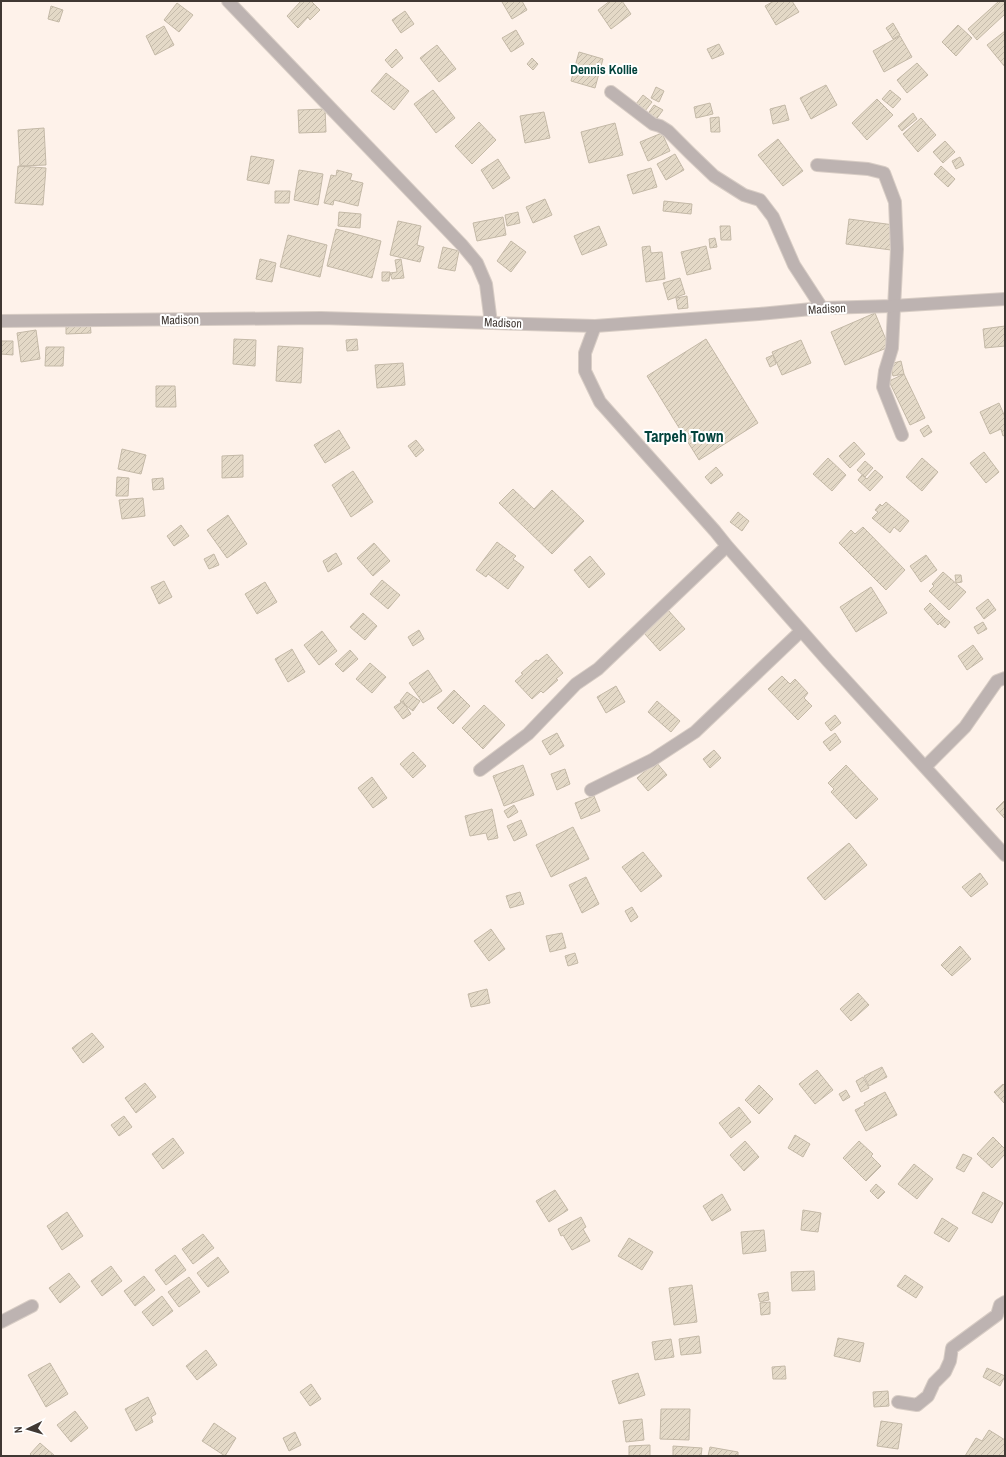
<svg xmlns="http://www.w3.org/2000/svg" width="1006" height="1457" viewBox="0 0 1006 1457" font-family="'Archivo Narrow',sans-serif">
<style>
.building{fill:url(#building-hatch);stroke:#c4b9a7}
.lines{fill:none;stroke-linecap:round;stroke-linejoin:round}
.minor-casing{stroke:#d8cdc5;stroke-width:14}
.tertiary-casing{stroke:#d8cdc5;stroke-width:14}
.minor{stroke:#bdb3b1;stroke-width:12}
.tertiary{stroke:#bdb3b1;stroke-width:12}
.labels{text-anchor:middle;dominant-baseline:central;stroke-width:4;stroke-linejoin:round;paint-order:stroke}
.street-label{font-size:12px;fill:#403833;stroke:#fff}
.neighbourhood-label{font-size:13px;font-weight:bold;fill:#02433c;stroke:#fff}
.district-label{font-size:16px;font-weight:bold;fill:#02433c;stroke:#fff}
</style>
<defs>
<pattern id="building-hatch" width="6" height="6" patternUnits="userSpaceOnUse"><rect width="6" height="6" fill="#e4d9c7"/><path d="M-1 1l2-2M0 6l6-6M5 7l2-2" fill="none" stroke="#c5bbab"/></pattern>
</defs>
<rect width="100%" height="100%" fill="#fef2ea"/>
<path class="building" d="M301 1H311L320 10 310 20 308 17 298 28 287 16Z
M505 1H522L527 10 512 19 502 2Z
M610 1H622L631 14 611 29 598 10Z
M774 1H792L799 12 776 25 765 6Z
M999 1H1005V14L977 40 968 29Z
M177 3 193 15 179 32 164 20Z
M51 6 63 10 59 22 48 19Z
M405 11 414 24 401 33 392 20Z
M893 23 900 35 893 39 886 28Z
M958 25 972 38 956 56 942 42Z
M164 26 174 45 155 55 146 36Z
M516 30 524 44 511 52 502 38Z
M1005 31V67L987 45Z
M900 36 912 57 884 72 873 51Z
M719 44 724 54 712 59 707 49Z
M437 45 456 69 439 82 420 58Z
M396 49 403 58 392 68 385 60Z
M579 52 603 59 595 88 571 81Z
M532 58 538 64 533 70 527 64Z
M917 63 928 75 907 93 897 80Z
M386 73 409 91 394 110 371 91Z
M826 85 837 105 811 119 800 98Z
M656 87 664 91 659 102 651 98Z
M433 90 455 118 436 133 414 104Z
M890 90 901 99 893 108 882 99Z
M643 95 652 102 645 111 636 104Z
M877 99 893 115 867 140 852 123Z
M710 103 713 114 696 118 694 107Z
M654 105 663 110 655 121 647 115Z
M785 105 789 120 773 124 770 109Z
M325 109 326 132 299 133 298 110Z
M544 112 550 138 525 143 520 116Z
M913 113 917 119 902 131 898 126Z
M719 117 720 132H711L710 118Z
M921 118 936 135 918 152 903 134Z
M479 122 496 140 472 164 455 146Z
M615 123 623 155 589 163 581 132Z
M44 128 46 165 20 166 18 130Z
M662 133 670 151 648 161 640 142Z
M778 139 803 171 783 186 758 155Z
M945 141 955 152 943 163 933 152Z
M675 154 684 170 666 180 657 164Z
M251 156 274 160 269 184 247 180Z
M960 157 964 165 956 169 952 161Z
M498 159 510 178 493 189 481 170Z
M18 166 46 168 43 205 15 203Z
M941 166 955 179 948 187 934 174Z
M651 168 657 187 633 194 627 175Z
M299 170 323 174 318 205 294 200Z
M337 170 352 174 350 180 363 183 358 206 334 200 333 205 324 203 331 175 336 176Z
M275 191H290L289 203H275Z
M545 199 552 215 533 223 526 207Z
M664 201 692 204 691 214 663 211Z
M339 212 361 214 360 228 338 226Z
M518 212 520 223 507 226 505 215Z
M503 217 506 235 477 241 473 223Z
M849 219 894 225 891 250 846 244Z
M398 221 421 226 417 245 424 247 420 262 390 255Z
M599 226 607 245 582 255 574 236Z
M720 226H730L731 240H721Z
M336 229 381 241 372 278 327 266Z
M288 235 327 245 320 277 280 267Z
M715 238 717 247 710 248 709 239Z
M511 241 526 252 511 272 497 261Z
M650 246 651 253 662 252 665 279 646 282 642 247Z
M706 246 711 269 687 275 681 252Z
M443 247 459 251 455 271 438 268Z
M260 259 276 263 272 282 256 279Z
M401 259 404 278 392 279 390 273 397 272 395 260Z
M382 272H390L389 281H382Z
M680 278 685 294 668 300 663 283Z
M687 296 688 308 678 309 676 298Z
M875 313 889 347 845 365 831 332Z
M90 321 91 333 66 334V323Z
M1005 326V346L985 348 983 329Z
M36 330 40 359 21 362 17 333Z
M234 339 256 340 255 366 233 364Z
M357 339 358 350 347 351 346 340Z
M706 339 758 423 699 460 647 376Z
M801 340 811 363 782 375 772 352Z
M1 341H13V355L1 354Z
M278 346 303 348 301 383 276 381Z
M46 347H64L63 366H45Z
M773 355 776 364 770 367 766 358Z
M901 361 904 374 893 376 890 364Z
M403 363 405 385 377 388 375 365Z
M904 374 925 418 910 425 889 381Z
M156 386H175L176 407H156Z
M999 403 1005 417V435L1003 436 1001 429 990 434 980 412Z
M928 425 932 432 924 437 920 430Z
M339 430 350 448 325 463 314 445Z
M416 440 424 450 416 457 408 446Z
M854 442 865 454 850 468 839 456Z
M122 449 146 455 141 474 118 469Z
M984 452 999 472 986 483 970 463Z
M243 455V477L222 478V456Z
M828 458 846 475 832 491 813 474Z
M922 458 938 472 922 491 906 477Z
M865 461 873 468 865 477 857 470Z
M716 467 723 475 711 484 705 477Z
M875 470 883 477 870 491 858 480 862 475 867 479Z
M353 471 373 502 351 517 332 485Z
M117 477 129 478 128 496H116Z
M163 478 164 489 153 490 152 479Z
M513 489 534 509 552 490 584 521 552 554 499 503Z
M143 498 145 516 122 519 119 500Z
M886 502 909 521 900 532 894 527 890 533 872 518 878 512 875 510 880 504 882 506Z
M738 512 749 521 742 531 730 522Z
M228 515 247 544 227 558 207 530Z
M181 525 189 536 174 546 167 536Z
M863 527 905 570 886 590 839 543 851 530 855 534Z
M497 542 516 556 513 559 524 567 508 589 488 574 486 577 476 570Z
M374 543 390 561 373 576 357 558Z
M336 553 342 564 328 572 323 561Z
M214 554 219 565 209 569 204 559Z
M926 555 937 570 921 582 910 566Z
M590 556 605 574 589 588 574 570Z
M943 572 966 592 949 610 929 591 934 586 932 584Z
M955 575H961L962 582 956 583Z
M382 580 400 595 388 609 370 594Z
M164 581 172 597 159 604 151 587Z
M265 582 277 602 257 614 245 594Z
M871 587 887 613 856 632 840 607Z
M988 599 996 610 984 619 976 608Z
M930 603 945 618 938 625 924 609Z
M668 610 685 629 660 651 644 633Z
M363 613 377 626 365 640 350 627Z
M945 618 950 622 945 628 940 624Z
M983 622 987 629 978 634 974 627Z
M419 630 424 639 413 646 408 637Z
M322 631 337 651 319 665 304 645Z
M973 645 983 659 967 670 958 656Z
M292 649 305 672 288 682 275 659Z
M350 650 358 659 343 672 335 664Z
M547 654 563 673 556 679 558 680 543 693 541 691 532 699 515 681 523 674 521 673 536 660 538 661Z
M370 663 386 677 372 693 356 679Z
M428 670 442 691 423 703 409 683Z
M782 676 790 684 795 679 808 693 804 698 812 706 798 720 768 689Z
M616 686 625 702 606 713 597 697Z
M454 690 470 706 453 724 437 708Z
M407 692 420 701 413 711 400 701Z
M403 701 411 714 403 719 394 707Z
M657 701 680 721 671 732 648 712Z
M484 705 505 725 483 749 462 728Z
M835 715 841 723 831 731 825 723Z
M557 733 564 746 550 755 542 741Z
M835 733 841 742 830 751 823 742Z
M714 750 721 758 710 768 703 759Z
M413 752 426 766 413 778 400 764Z
M656 762 667 775 648 791 637 778Z
M523 765 534 795 504 806 493 776Z
M846 765 878 799 856 819 831 792 834 789 828 783Z
M565 769 570 784 557 790 551 774Z
M372 777 387 798 373 808 358 788Z
M594 796 600 811 581 819 575 803Z
M1005 800V819L996 809Z
M514 805 518 812 508 818 504 811Z
M492 809 498 838 488 840 486 833 470 836 465 816Z
M521 820 527 835 514 841 507 826Z
M573 827 589 859 551 877 536 845Z
M849 843 867 865 825 900 807 878Z
M643 852 662 876 641 892 622 867Z
M980 873 988 884 971 897 962 887Z
M586 877 599 904 582 913 569 885Z
M520 892 524 904 510 908 506 896Z
M632 907 638 917 631 922 625 911Z
M491 929 505 949 489 961 474 941Z
M562 933 566 948 550 952 546 936Z
M960 946 971 959 952 976 941 965Z
M575 953 578 963 568 966 565 956Z
M487 989 490 1003 471 1007 468 994Z
M858 993 869 1005 851 1021 840 1009Z
M92 1033 104 1047 83 1063 72 1048Z
M882 1067 887 1077 869 1086 864 1076Z
M817 1070 833 1090 815 1104 799 1084Z
M863 1077 869 1088 861 1092 856 1081Z
M145 1083 156 1097 136 1113 125 1098Z
M1003 1084 1005 1086V1104L994 1092Z
M759 1085 773 1099 759 1114 745 1100Z
M846 1090 850 1097 843 1101 839 1094Z
M885 1092 897 1115 866 1131 855 1110 865 1105 864 1103Z
M739 1107 751 1122 731 1138 719 1123Z
M124 1116 132 1127 119 1136 111 1125Z
M795 1135 810 1144 803 1157 788 1148Z
M993 1137 1005 1149V1154L992 1168 977 1154Z
M173 1138 184 1153 163 1169 152 1154Z
M745 1141 759 1157 744 1171 730 1155Z
M859 1141 873 1154 871 1156 881 1166 866 1181 843 1158Z
M963 1154 972 1158 964 1172 956 1168Z
M914 1164 933 1179 917 1199 898 1184Z
M876 1184 885 1192 878 1199 870 1191Z
M555 1190 568 1210 549 1222 536 1201Z
M983 1192 1003 1203 992 1223 972 1213Z
M722 1194 731 1210 712 1221 703 1206Z
M803 1210 821 1213 818 1232 801 1230Z
M67 1212 83 1236 62 1250 47 1226Z
M581 1217 586 1227 583 1229 590 1241 572 1250 563 1235 561 1236 558 1229Z
M942 1218 958 1228 949 1242 934 1233Z
M764 1230 766 1251 743 1254 741 1232Z
M203 1234 214 1248 193 1264 182 1249Z
M629 1238 653 1252 642 1270 618 1256Z
M175 1255 186 1270 166 1285 155 1270Z
M218 1257 229 1272 208 1287 197 1273Z
M111 1266 122 1281 102 1296 91 1281Z
M814 1271 815 1290 792 1291 791 1272Z
M69 1273 80 1287 60 1303 49 1288Z
M905 1275 923 1287 916 1298 897 1286Z
M144 1276 155 1290 135 1306 124 1291Z
M189 1277 200 1292 179 1307 168 1292Z
M692 1285 697 1322 674 1325 669 1288Z
M768 1292 769 1300 760 1302 758 1294Z
M162 1296 173 1311 153 1326 142 1312Z
M770 1302V1314L761 1315 760 1303Z
M699 1336 701 1353 681 1355 679 1339Z
M838 1338 864 1343 860 1362 834 1356Z
M671 1339 674 1357 655 1360 652 1342Z
M206 1350 217 1365 197 1380 186 1366Z
M50 1363 68 1394 46 1407 28 1375Z
M785 1366 786 1379H773L772 1367Z
M987 1368 1005 1376 1000 1386 983 1377Z
M638 1373 645 1395 619 1404 612 1381Z
M311 1384 321 1399 310 1406 300 1392Z
M888 1391 889 1406 874 1407 873 1392Z
M148 1397 156 1414 151 1417 153 1422 136 1431 125 1409Z
M661 1409H690L689 1440 660 1439Z
M75 1411 88 1428 71 1442 57 1425Z
M642 1419 644 1440 626 1442 623 1421Z
M881 1421 902 1424 898 1449 877 1446Z
M214 1423 236 1438 225 1456 202 1441Z
M989 1430 1005 1440V1456H965L976 1438 982 1441Z
M295 1432 301 1445 289 1451 283 1438Z
M40 1443 55 1456H32L30 1454Z
M650 1445V1456H629V1446Z
M673 1446 702 1448 701 1456H673Z
M710 1447 738 1452V1456H708Z"/>
<g class="lines">
<defs>
<path id="minor" d="M228 1 462 245 477 263 486 284 491 323
M611 92 653 124 660 126 668 131 690 153 714 176 744 195 760 200 773 217 794 265 822 308
M817 165 868 169 884 173 895 202 897 249 892 348 885 371 883 387 902 435
M595 326 585 353V371L600 402 715 531 727 546 828 661 1005 855
M925 767 965 727 997 681 1005 678
M480 770 528 734 576 684 598 669 727 546
M591 790 652 760 695 732 801 631
M1 1322 32 1306
M898 1402 917 1405 928 1396 934 1383 945 1372 950 1361 952 1348 997 1315 1000 1305 1005 1302"/>
<path id="tertiary" d="M1 321 321 318 595 326 759 314 822 308 893 306 1005 299"/>
</defs>
<use href="#minor" class="minor-casing"/>
<use href="#tertiary" class="tertiary-casing"/>
<use href="#minor" class="minor"/>
<use href="#tertiary" class="tertiary"/>
</g>
<g class="labels">
<g class="street-label">
<text transform="translate(827 309) rotate(-3)">Madison</text>
<text transform="translate(180 320) rotate(-1)">Madison</text>
<text transform="translate(503 323) rotate(2)">Madison</text>
</g>
<g class="neighbourhood-label">
<text x="604" y="69">Dennis Kollie</text>
</g>
<g class="district-label">
<text x="684" y="436">Tarpeh Town</text>
</g>
</g>
<rect width="1006" height="1457" fill="none" stroke="#403833" stroke-width="4"/>
<g transform="translate(28 1429) rotate(265)" stroke="#ffffff" stroke-width="3" paint-order="stroke">
<path d="M0-3L7 15L0 10L-7 15Z" fill="#403833"/>
<text y="-6" font-size="11" font-weight="bold" text-anchor="middle" fill="#403833">N</text>
</g>
</svg>
